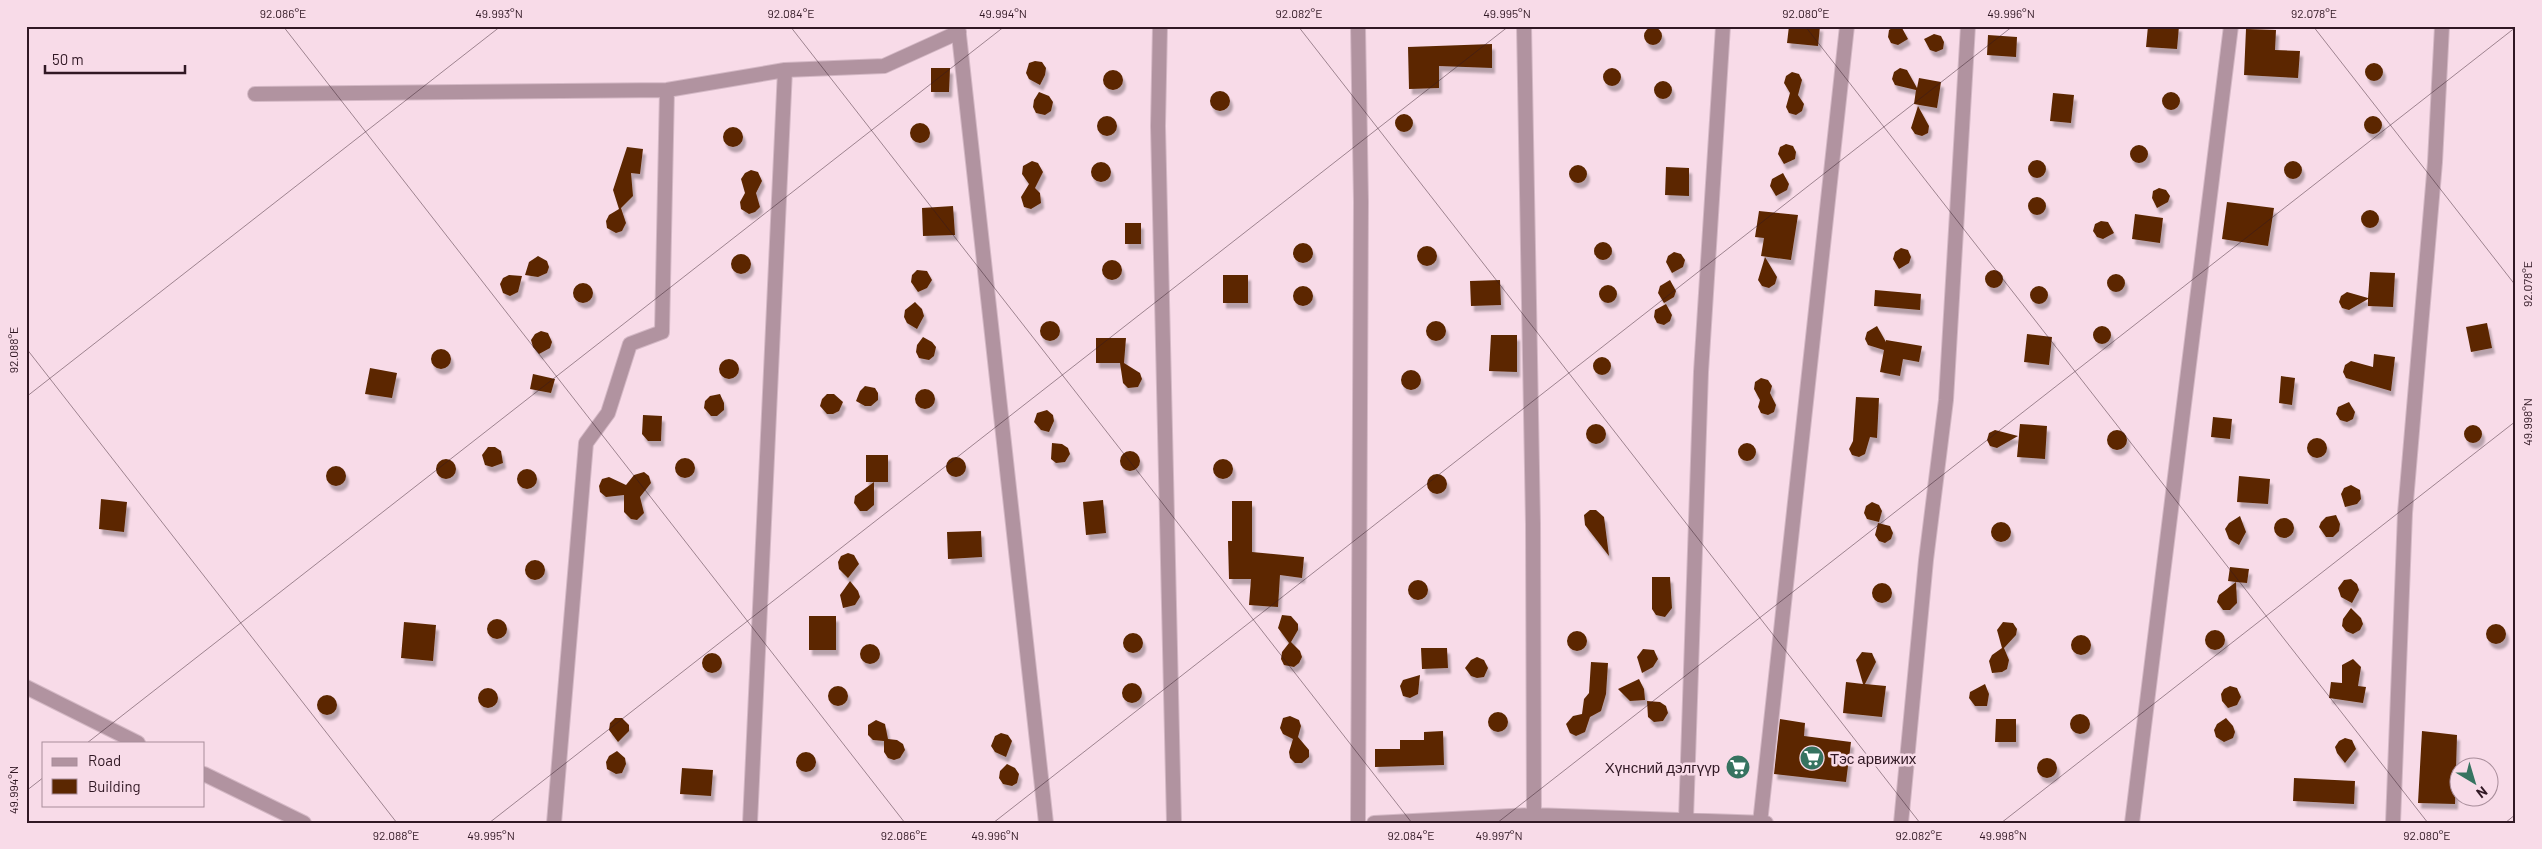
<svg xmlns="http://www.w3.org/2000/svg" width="2542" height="849" viewBox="0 0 2542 849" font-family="Barlow,sans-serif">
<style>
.building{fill:#5b2701;filter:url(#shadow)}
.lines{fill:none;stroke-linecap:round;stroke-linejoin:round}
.minor-casing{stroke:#d4b8c5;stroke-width:16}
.minor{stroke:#b193a0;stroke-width:14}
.ticks{fill:none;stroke:#311824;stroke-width:1;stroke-opacity:0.45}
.labels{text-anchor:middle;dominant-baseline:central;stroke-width:5;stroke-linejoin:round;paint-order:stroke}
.poi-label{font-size:15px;fill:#311824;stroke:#f8dbe8;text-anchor:start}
.neatline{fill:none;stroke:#311824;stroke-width:2}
.ticks-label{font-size:12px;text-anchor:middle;fill:#311824}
</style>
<defs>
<filter id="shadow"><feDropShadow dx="3" dy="5.5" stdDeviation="1" flood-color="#0004"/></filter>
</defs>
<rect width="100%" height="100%" fill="#f8dbe8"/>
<path class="building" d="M1789 26H1820L1818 46 1787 43Z
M1895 26 1902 28 1908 39 1898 45 1891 43 1888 37 1889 30Z
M2148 26H2179L2177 49 2146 47Z
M1644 36a9 9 0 1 1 18 0a9 9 0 1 1-18 0Z
M2246 29 2276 30 2275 50 2300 51 2298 78 2244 75Z
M1934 34 1941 36 1944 42 1943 49 1936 52 1930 50 1924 39Z
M1988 35 2017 37 2016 57 1987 55Z
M1492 44V68L1439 66V88L1409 89 1408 47Z
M1035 61 1042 62 1046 68 1045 75 1040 85 1029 79 1026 73 1029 63Z
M2365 72a9 9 0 1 1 18 0a9 9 0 1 1-18 0Z
M931 68H950L949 92H931Z
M1900 68 1907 70 1917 88 1919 78 1941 82 1937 108 1914 104 1916 90 1895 85 1892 79 1894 72Z
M1603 77a9 9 0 1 1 18 0a9 9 0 1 1-18 0Z
M1103 80a10 10 0 1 1 20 0a10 10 0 1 1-20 0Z
M1792 72 1799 74 1802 80 1798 95 1804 104 1802 111 1796 115 1789 113 1786 107 1790 93 1784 83 1786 76Z
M1654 90a9 9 0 1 1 18 0a9 9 0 1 1-18 0Z
M1210 101a10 10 0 1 1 20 0a10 10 0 1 1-20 0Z
M1039 92 1049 96 1053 102 1051 111 1045 115 1036 113 1033 107 1034 100Z
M2162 101a9 9 0 1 1 18 0a9 9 0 1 1-18 0Z
M2053 93 2074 95 2071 123 2050 121Z
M1918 106 1929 126 1928 133 1922 136 1915 134 1911 128Z
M1395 123a9 9 0 1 1 18 0a9 9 0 1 1-18 0Z
M1097 126a10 10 0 1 1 20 0a10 10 0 1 1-20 0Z
M2364 125a9 9 0 1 1 18 0a9 9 0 1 1-18 0Z
M910 133a10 10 0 1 1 20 0a10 10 0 1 1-20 0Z
M723 137a10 10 0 1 1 20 0a10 10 0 1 1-20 0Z
M1786 144 1793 146 1796 152 1795 159 1784 164 1778 154 1780 147Z
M2130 154a9 9 0 1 1 18 0a9 9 0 1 1-18 0Z
M627 147 643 149 640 174 631 173 633 196 621 208 626 223 622 231 616 233 607 228 606 221 609 215 619 209 613 190Z
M2028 169a9 9 0 1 1 18 0a9 9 0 1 1-18 0Z
M1032 161 1038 163 1043 172 1035 188 1040 193 1041 203 1031 209 1024 207 1021 197 1029 184 1022 174 1023 166Z
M2284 170a9 9 0 1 1 18 0a9 9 0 1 1-18 0Z
M1091 172a10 10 0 1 1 20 0a10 10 0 1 1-20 0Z
M1569 174a9 9 0 1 1 18 0a9 9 0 1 1-18 0Z
M1666 167 1689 168V196L1665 195Z
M751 170 758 172 762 181 756 193 760 207 755 212 749 214 741 209 740 202 745 193 741 179 745 173Z
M1783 173 1789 184 1787 190 1776 196 1770 186 1772 179Z
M2159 188 2166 190 2170 196 2168 202 2157 208 2152 198 2153 191Z
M2028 206a9 9 0 1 1 18 0a9 9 0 1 1-18 0Z
M2227 202 2274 208 2268 246 2222 239Z
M953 206 955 235 923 236 922 208Z
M2361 219a9 9 0 1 1 18 0a9 9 0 1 1-18 0Z
M1759 211 1798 215 1791 260 1761 256 1764 238 1755 237Z
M2135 214 2163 218 2160 243 2132 239Z
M2101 221 2108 222 2114 233 2103 239 2097 237 2093 231 2095 224Z
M1125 223H1141V244H1125Z
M1594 251a9 9 0 1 1 18 0a9 9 0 1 1-18 0Z
M1293 253a10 10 0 1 1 20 0a10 10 0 1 1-20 0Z
M1417 256a10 10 0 1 1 20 0a10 10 0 1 1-20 0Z
M1901 248 1908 250 1911 257 1909 263 1899 269 1893 259 1895 252Z
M1674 252 1681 254 1685 260 1683 267 1672 273 1666 262 1668 256Z
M731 264a10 10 0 1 1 20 0a10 10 0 1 1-20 0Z
M538 256 547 261 549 267 547 273 538 277 525 275 529 262Z
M1765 257 1777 277 1775 284 1769 288 1762 286 1758 280Z
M1102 270a10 10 0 1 1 20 0a10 10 0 1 1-20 0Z
M917 270 927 271 932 280 927 288 918 292 911 282 912 275Z
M1985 279a9 9 0 1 1 18 0a9 9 0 1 1-18 0Z
M2370 272 2395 273 2393 307 2368 306V299L2349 310 2342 308 2339 302 2341 296 2347 292 2368 298Z
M2107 283a9 9 0 1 1 18 0a9 9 0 1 1-18 0Z
M509 275 522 276 518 292 510 296 503 293 500 284 503 278Z
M1223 275H1248V303H1223Z
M1500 280 1501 305 1471 306 1470 281Z
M1670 280 1676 291 1674 297 1664 303 1658 293 1660 286Z
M573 293a10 10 0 1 1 20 0a10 10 0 1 1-20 0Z
M1599 294a9 9 0 1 1 18 0a9 9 0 1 1-18 0Z
M1293 296a10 10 0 1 1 20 0a10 10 0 1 1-20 0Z
M2030 295a9 9 0 1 1 18 0a9 9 0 1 1-18 0Z
M1875 290 1921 294 1920 310 1874 306Z
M915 302 922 309 924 316 917 329 907 323 904 317 905 310Z
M1666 304 1672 315 1670 321 1664 325 1657 323 1654 317 1655 310Z
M1040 331a10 10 0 1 1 20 0a10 10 0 1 1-20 0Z
M1426 331a10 10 0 1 1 20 0a10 10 0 1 1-20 0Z
M2487 323 2492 348 2471 352 2466 327Z
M1877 326 1886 342V340L1922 346 1919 362 1903 359 1900 376 1880 372 1884 350 1868 345 1865 339 1867 332Z
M2093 335a9 9 0 1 1 18 0a9 9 0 1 1-18 0Z
M541 331 548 333 552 342 550 348 539 354 533 347 531 340 535 334Z
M2027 334 2052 337 2049 365 2024 362Z
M1491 335H1517V372L1489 371Z
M923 337 932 342 936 347 934 356 929 360 919 358 916 352 917 345Z
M1096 338H1126L1124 363 1140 373 1142 379 1138 387 1128 388 1123 383 1120 363H1096Z
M431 359a10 10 0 1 1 20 0a10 10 0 1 1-20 0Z
M2374 354 2395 357 2391 391 2346 378 2343 372 2345 365 2351 361 2373 367Z
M1593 366a9 9 0 1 1 18 0a9 9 0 1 1-18 0Z
M719 369a10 10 0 1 1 20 0a10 10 0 1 1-20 0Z
M370 368 397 373 392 398 365 394Z
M1401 380a10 10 0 1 1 20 0a10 10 0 1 1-20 0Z
M533 374 555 379 551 393 530 389Z
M2281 376 2295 378 2292 405 2279 403Z
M1761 378 1768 380 1772 386 1770 393 1776 405 1774 412 1768 415 1761 413 1758 407 1760 400 1754 389 1755 382Z
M865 386 875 388 878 393V400L871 406H865L856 401 860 391Z
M915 399a10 10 0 1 1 20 0a10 10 0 1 1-20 0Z
M720 394 724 403V410L717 416H711L704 408 705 401 710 396Z
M827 394H834L843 402 839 411 833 414H827L820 406 822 399Z
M1856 397 1879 398 1877 438 1870 437 1865 454 1859 457 1852 455 1849 449 1853 441Z
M2349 402 2355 412 2353 419 2347 422 2340 420 2336 414 2338 407Z
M1047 410 1053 415 1054 421 1049 432 1041 430 1034 422 1037 413Z
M643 415 662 416 661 441H648L642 434Z
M2213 417 2232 419 2230 439 2211 437Z
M1586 434a10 10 0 1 1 20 0a10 10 0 1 1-20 0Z
M2020 424 2047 426 2045 459 2017 457Z
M2464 434a9 9 0 1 1 18 0a9 9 0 1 1-18 0Z
M2107 440a10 10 0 1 1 20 0a10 10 0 1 1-20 0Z
M1995 430 2018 436 1997 448 1990 446 1987 440 1989 433Z
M2307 448a10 10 0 1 1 20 0a10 10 0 1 1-20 0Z
M1052 443 1062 444 1068 448 1070 454 1065 462 1056 463 1051 459Z
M1738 452a9 9 0 1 1 18 0a9 9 0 1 1-18 0Z
M488 447H495L501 451 503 463 492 467 485 465 482 455Z
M1120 461a10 10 0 1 1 20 0a10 10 0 1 1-20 0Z
M866 455H888V482H866Z
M946 467a10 10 0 1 1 20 0a10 10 0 1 1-20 0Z
M675 468a10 10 0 1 1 20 0a10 10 0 1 1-20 0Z
M1213 469a10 10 0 1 1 20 0a10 10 0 1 1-20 0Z
M436 469a10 10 0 1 1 20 0a10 10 0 1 1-20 0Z
M326 476a10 10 0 1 1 20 0a10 10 0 1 1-20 0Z
M517 479a10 10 0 1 1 20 0a10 10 0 1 1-20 0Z
M644 472 649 476 651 483 640 497 644 513 637 520 631 519 624 512V495L606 497 600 492 599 486 602 479 609 477 626 485 634 475Z
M1427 484a10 10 0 1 1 20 0a10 10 0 1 1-20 0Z
M2239 476 2270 479 2268 504 2237 502Z
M874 482V505L867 511H860L854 503 855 496Z
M2351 485 2360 490 2361 499 2357 504 2345 507 2341 494 2344 488Z
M101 499 127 502 124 532 99 529Z
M1103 500 1106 533 1086 535 1083 502Z
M1232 501H1252V552L1304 557 1302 578 1280 575 1278 607 1249 605 1251 579H1229L1228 541H1232Z
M1872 502 1879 505 1882 511 1879 522 1867 519 1864 513 1866 506Z
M1590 510H1596L1604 517 1609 556 1585 525 1584 515Z
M2336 515 2340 524 2339 531 2333 537H2326L2319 527 2321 522 2326 517Z
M2240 516 2246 532 2239 545 2229 539 2225 529 2229 523Z
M2274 528a10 10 0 1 1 20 0a10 10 0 1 1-20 0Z
M1991 532a10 10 0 1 1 20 0a10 10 0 1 1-20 0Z
M1878 523 1890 526 1893 533 1891 539 1885 543 1879 541 1875 535Z
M981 531 982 557 948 559 947 532Z
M848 553 854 555 859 564 848 578 839 569 838 562 841 556Z
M525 570a10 10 0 1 1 20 0a10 10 0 1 1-20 0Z
M2230 567 2249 569 2247 583 2236 582 2237 603 2230 610H2223L2217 602 2219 595 2236 582 2228 581Z
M1652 577H1670L1672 608 1665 617 1656 615 1652 609Z
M2351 579 2357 584 2359 590 2352 603 2341 597 2338 588 2344 580Z
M1408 590a10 10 0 1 1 20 0a10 10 0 1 1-20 0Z
M850 581 858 591 860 597 855 605 843 608 840 595Z
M1872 593a10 10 0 1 1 20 0a10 10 0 1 1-20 0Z
M2351 608 2361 618 2363 624 2360 630 2353 634 2346 631 2342 626 2343 619Z
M1282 615 1291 616 1298 624V630L1291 642 1300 651 1302 657 1299 663 1294 667 1284 665 1281 659 1282 652 1289 643 1278 628Z
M809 616H836V650H809Z
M487 629a10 10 0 1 1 20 0a10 10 0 1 1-20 0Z
M404 622 436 625 433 661 401 658Z
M2003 622 2013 623 2017 629 2016 635 2004 648 2009 660 2007 669 2002 672 1992 673 1989 661 1992 655 2002 648 1997 630Z
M2486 634a10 10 0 1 1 20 0a10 10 0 1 1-20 0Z
M2205 640a10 10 0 1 1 20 0a10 10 0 1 1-20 0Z
M1567 641a10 10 0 1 1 20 0a10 10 0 1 1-20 0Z
M1123 643a10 10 0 1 1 20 0a10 10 0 1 1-20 0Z
M2071 645a10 10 0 1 1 20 0a10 10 0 1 1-20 0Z
M860 654a10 10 0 1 1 20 0a10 10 0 1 1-20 0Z
M1421 648H1447L1448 668 1422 669Z
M1643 649 1654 650 1658 659 1653 667 1642 673 1637 657Z
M1862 652 1872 653 1876 662 1865 684 1886 686 1882 717 1843 713 1846 682 1863 684 1856 660Z
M702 663a10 10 0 1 1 20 0a10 10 0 1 1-20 0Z
M1477 657 1484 660 1488 668 1484 677 1477 678 1471 676 1465 668 1471 660Z
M2353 659 2361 667 2358 686 2366 687 2363 703 2329 698 2331 682 2342 683V665Z
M1591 662 1608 663 1606 694 1601 711 1590 717 1585 732 1576 736 1570 733 1566 724 1573 716 1582 714 1584 699 1589 693Z
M1420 675 1418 694 1410 698 1403 696 1400 686 1403 680Z
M1639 679 1644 689 1645 700 1630 701 1618 689Z
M1122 693a10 10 0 1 1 20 0a10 10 0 1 1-20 0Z
M1985 684 1989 694 1987 706H1975L1969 698 1970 692Z
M828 696a10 10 0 1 1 20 0a10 10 0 1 1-20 0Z
M2230 686 2237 688 2241 697 2237 705 2228 708 2222 701 2221 694 2224 689Z
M478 698a10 10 0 1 1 20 0a10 10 0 1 1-20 0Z
M317 705a10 10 0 1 1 20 0a10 10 0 1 1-20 0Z
M1647 701 1660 702 1666 706 1668 713 1663 721 1654 722 1648 717Z
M1488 722a10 10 0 1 1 20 0a10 10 0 1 1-20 0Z
M2070 724a10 10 0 1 1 20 0a10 10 0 1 1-20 0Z
M1290 716 1299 720 1301 726 1298 737 1309 750V757L1302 763H1295L1290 758 1289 752 1293 739 1283 734 1280 728 1283 718Z
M615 718H622L629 725V731L618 742 609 730 610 723Z
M2226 718 2233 726 2235 732 2233 738 2224 742 2216 737 2214 730 2217 724Z
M1780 719 1805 723 1804 736 1851 742 1846 782 1774 774Z
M1996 719H2016V742H1995Z
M876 720 885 724 888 739 897 740 903 744 905 750 900 758 894 760 888 758 884 752V741L873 740 868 735V725Z
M1443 731 1444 765 1375 767V749H1400V740H1424V732Z
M2422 731 2457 735 2455 804 2418 803Z
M1001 733 1008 735 1012 741 1006 757 995 752 991 746 995 736Z
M2345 738 2352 740 2356 749 2345 763 2337 753 2335 747 2339 741Z
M617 751 625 758 626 764 622 773 616 774 607 769 606 762 609 756Z
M796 762a10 10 0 1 1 20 0a10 10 0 1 1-20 0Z
M2037 768a10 10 0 1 1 20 0a10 10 0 1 1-20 0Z
M1007 764 1015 768 1019 774 1017 783 1012 786 1003 784 999 778 1000 771Z
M682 768 713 770 711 796 680 794Z
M2294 778 2355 781 2354 804 2293 801Z"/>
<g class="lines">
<defs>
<path id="minor" d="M958 26 1046 823
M1160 26 1158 126 1174 823
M1358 26 1361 202 1358 823
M1524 26 1533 524 1534 823
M255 94 667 90 785 70 884 66 959 32
M26 687 138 743
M204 774 304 823
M1686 819 1701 372 1723 26
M554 823 586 443 608 413 630 344 662 332 667 90
M750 823 785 70
M1374 823 1533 815 1766 823
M1760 823 1847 26
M1901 823 1926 560 1946 400 1968 26
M2132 823 2231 26
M2393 823 2405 513 2435 162 2442 26"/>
</defs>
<use href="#minor" class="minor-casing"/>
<use href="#minor" class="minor"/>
</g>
<path class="ticks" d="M283 26 905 823M790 26 1412 823M1298 26 1920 823M1805 26 2428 823M2313 26 2516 286M26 348 397 823M26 397 501 26M87 743 1005 26M26 791 44 777M489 823 1509 26M993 823 2013 26M1497 823 2516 27M2001 823 2516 421M2505 823 2516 814"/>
<defs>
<symbol id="supermarket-disc" viewBox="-11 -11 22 22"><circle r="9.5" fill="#367360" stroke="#f8dbe8"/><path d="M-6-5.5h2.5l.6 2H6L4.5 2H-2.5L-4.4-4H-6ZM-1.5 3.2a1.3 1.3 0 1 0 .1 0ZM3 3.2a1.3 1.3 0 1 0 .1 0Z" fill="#fff"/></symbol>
</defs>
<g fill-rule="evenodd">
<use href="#supermarket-disc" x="1798" y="744" width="28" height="28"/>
<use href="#supermarket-disc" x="1724" y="753" width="28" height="28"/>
</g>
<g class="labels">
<g class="poi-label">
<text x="1830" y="758">Тэс арвижих</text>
<text x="1720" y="767" text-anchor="end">Хүнсний дэлгүүр</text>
</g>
</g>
<rect width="2542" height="849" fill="none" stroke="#f8dbe8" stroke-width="55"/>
<rect x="42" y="742" width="162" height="65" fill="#f8dbe8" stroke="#a88d9a"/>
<rect x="52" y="758" width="25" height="8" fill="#b193a0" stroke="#a88d9a"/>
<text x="88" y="766" font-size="15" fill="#311824">Road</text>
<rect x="52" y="779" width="25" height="15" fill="#5b2701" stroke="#a88d9a"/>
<text x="88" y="792" font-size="15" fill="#311824">Building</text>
<g transform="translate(2474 782) rotate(142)"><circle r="24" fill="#f8dbe8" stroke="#a88d9a"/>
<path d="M0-4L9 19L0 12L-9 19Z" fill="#367360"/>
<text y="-8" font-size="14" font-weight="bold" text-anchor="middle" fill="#311824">N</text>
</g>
<path d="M45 65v8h140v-8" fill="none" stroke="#311824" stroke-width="2.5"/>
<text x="52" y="65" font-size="15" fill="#311824" stroke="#f8dbe8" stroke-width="4" paint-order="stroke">50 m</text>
<rect x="28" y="28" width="2486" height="794" class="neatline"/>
<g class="ticks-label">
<text x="283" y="18">92.086°E</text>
<text x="499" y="18">49.993°N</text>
<text x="791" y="18">92.084°E</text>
<text x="1003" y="18">49.994°N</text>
<text x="1299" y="18">92.082°E</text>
<text x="1507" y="18">49.995°N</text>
<text x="1806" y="18">92.080°E</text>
<text x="2011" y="18">49.996°N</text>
<text x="2314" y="18">92.078°E</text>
<text transform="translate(2528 284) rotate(-90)" y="4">92.078°E</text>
<text transform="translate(14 350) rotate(-90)" y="4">92.088°E</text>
<text transform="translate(2528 422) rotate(-90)" y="4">49.998°N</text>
<text transform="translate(14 790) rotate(-90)" y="4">49.994°N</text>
<text x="396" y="840">92.088°E</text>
<text x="491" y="840">49.995°N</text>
<text x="904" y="840">92.086°E</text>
<text x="995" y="840">49.996°N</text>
<text x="1411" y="840">92.084°E</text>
<text x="1499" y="840">49.997°N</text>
<text x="1919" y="840">92.082°E</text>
<text x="2003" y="840">49.998°N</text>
<text x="2427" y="840">92.080°E</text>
</g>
</svg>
